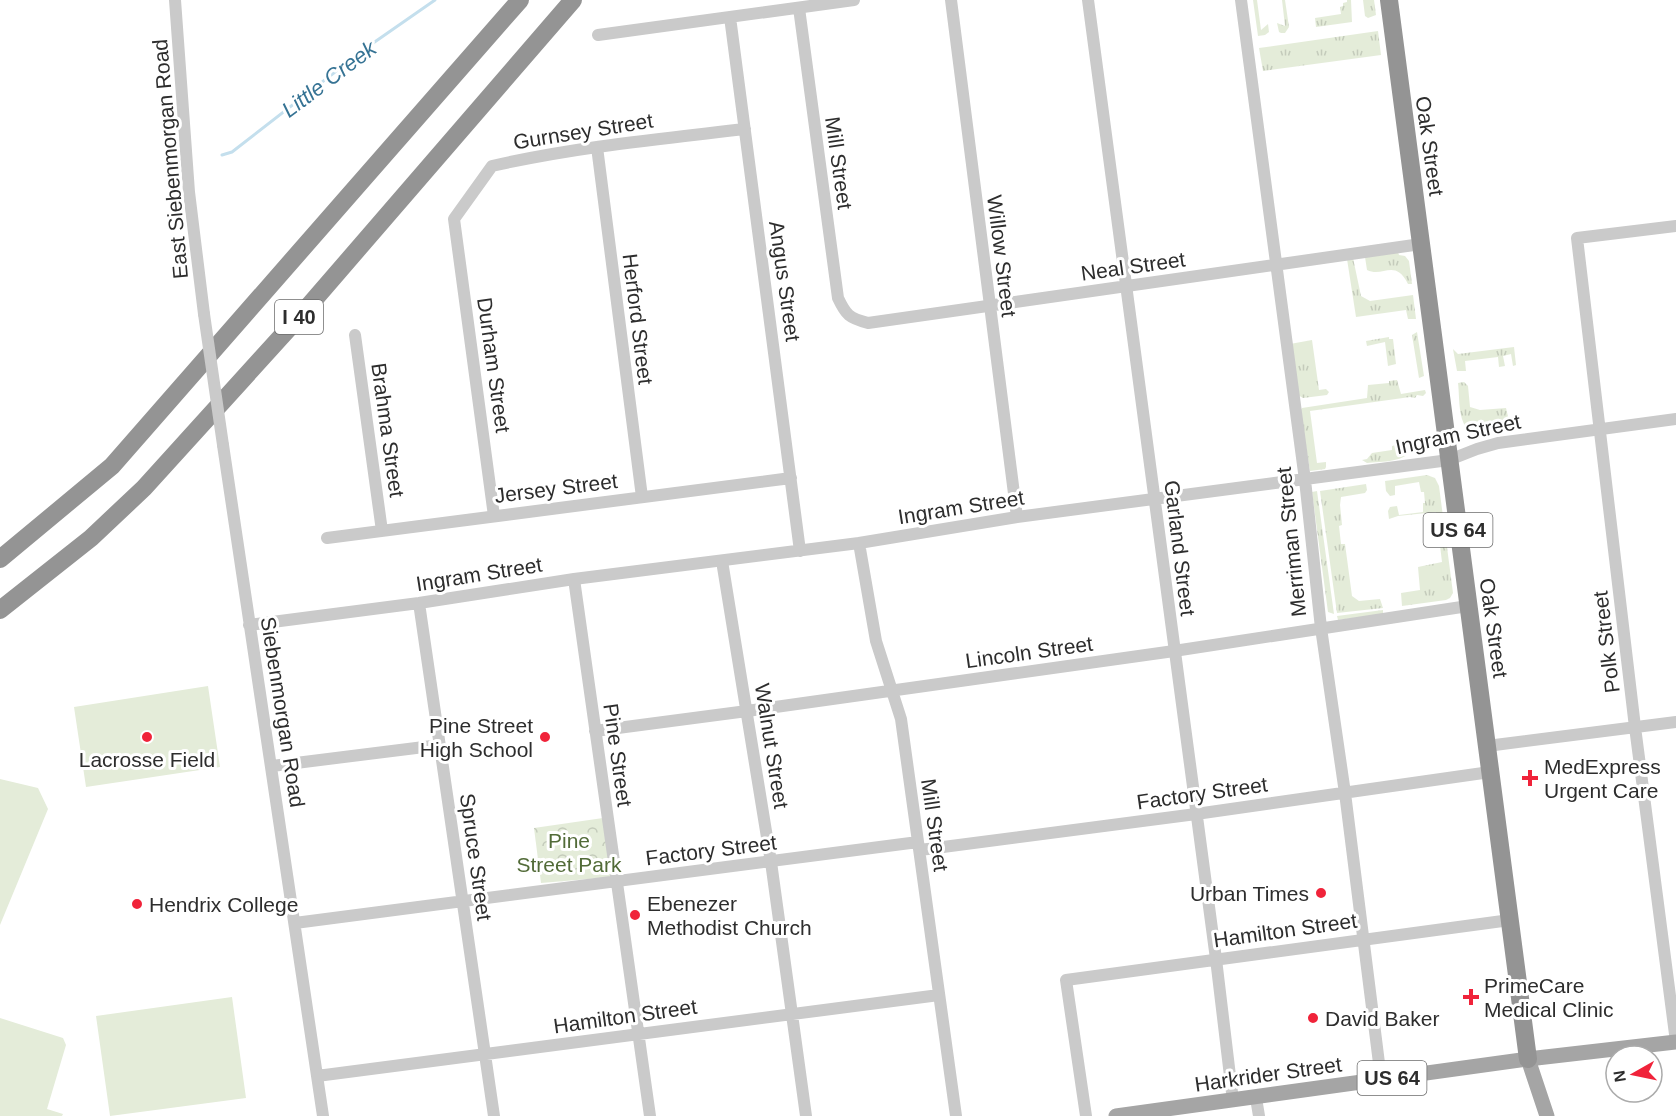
<svg xmlns="http://www.w3.org/2000/svg" width="1676" height="1116" viewBox="0 0 1676 1116" font-family="Helvetica,sans-serif">
<style>
.grass{fill:url(#grass-tufts)}
.park{fill:url(#park-crowns)}
.pitch{fill:#e4ecd9}
.lines{fill:none;stroke-linecap:round;stroke-linejoin:round}
.stream{stroke:#c4dfed;stroke-width:3}
.minor{stroke:#cacaca;stroke-width:12}
.major{stroke:#a5a5a5;stroke-width:15}
.highway{stroke:#949494;stroke-width:18}
.minor-bridge{stroke:#cacaca;stroke-width:12}
.poi-dot{fill:#f0233a;stroke:#fff;stroke-width:2}
.labels{text-anchor:middle;dominant-baseline:central;stroke-width:6;stroke-linejoin:round;paint-order:stroke}
.shield{fill:#fff;stroke:#6c6c6c;stroke-width:1.5}
.shield-label{font-size:20px;font-weight:bold;fill:#2d2d2d}
.street-label{font-size:21px;fill:#2d2d2d;stroke:#fff}
.poi-label{font-size:21px;fill:#2d2d2d;stroke:#fff;text-anchor:start}
.park-label{font-size:21px;fill:#526b38;stroke:#fff}
.water-label{font-size:22px;font-style:italic;fill:#367394;stroke:#fff}
</style>
<defs>
<pattern id="grass-tufts" width="24" height="20" patternUnits="userSpaceOnUse" patternTransform="scale(1.5)"><rect width="24" height="20" fill="#e4ecd9"/><path d="M3 7l-1-3M5 7V3M7 7l1-3M15 17l-1-3M17 17v-4M19 17l1-3" fill="none" stroke="#c4cbbb"/></pattern>
<pattern id="park-crowns" width="20" height="18" patternUnits="userSpaceOnUse" patternTransform="scale(1.5)"><rect width="20" height="18" fill="#e4ecd9"/><path d="M2 6a3 3 0 1 1 6 0M12 15a3 3 0 1 1 6 0" fill="none" stroke="#c4cbbb"/></pattern>
</defs>
<rect width="100%" height="100%" fill="#fff"/>
<path class="grass" d="M1253 0H1257L1261 30 1268 24 1269 32 1265 35 1258 36Z
M1282 0H1285L1289 27 1285 33H1281L1279 32 1277 23 1285 26Z
M1347 0H1351L1352 22 1316 27 1315 18 1341 14 1340 7 1343 6V3L1347 2Z
M1363 0H1374L1376 15 1368 18 1365 16Z
M1378 31 1381 55 1263 71 1259 48Z
M1398 252 1399 255 1405 256 1409 261 1412 284H1408C1395 258 1383 278 1367 270L1365 257Z
M1353 258 1361 296 1370 301 1413 295 1416 319H1408L1406 310 1356 317 1347 259Z
M1417 332 1424 376 1419 378 1412 335Z
M1389 337V339H1393L1396 364 1388 366 1385 342 1367 346 1366 341Z
M1312 340 1319 390 1326 389 1329 392 1327 395 1303 398 1298 395 1290 344Z
M1514 347 1516 365 1513 366 1511 354 1503 356 1505 366 1499 367 1498 357 1465 361 1466 371H1457L1453 349 1458 354Z
M1397 380 1401 394 1425 390 1426 393 1423 396 1417 395 1415 398 1410 397 1310 411 1317 463 1326 462V467L1325 469 1310 471 1300 411 1302 408 1367 398 1368 385 1389 383V381Z
M1464 382 1468 386 1470 407 1480 410 1506 408 1511 429 1474 434C1457 427 1460 398 1458 383Z
M1409 443C1415 463 1381 461 1367 463L1362 460 1367 459 1372 453 1392 450V446Z
M1427 475 1435 478 1439 486 1453 593 1450 598 1446 600 1402 606 1401 593 1420 590 1418 567 1442 562 1436 512 1398 516 1389 519 1388 511 1390 507 1397 506 1399 515 1423 512V503H1425L1424 492H1421L1419 482 1395 486V495L1390 496 1386 491 1385 481Z
M1366 484 1367 490 1365 493 1341 497 1340 505 1342 525 1339 526 1341 544H1345L1352 596 1359 601 1380 599 1383 608 1337 613 1320 491Z
M1317 491 1334 614 1328 612 1312 492Z
M1383 610V614L1338 620 1337 616Z"/>
<path class="park" d="M603 818 612 877 541 883 534 828Z"/>
<path class="pitch" d="M208 686 220 767 86 787 74 707Z
M0 779 38 788 48 809 0 925Z
M232 997 246 1098 110 1116 96 1016Z
M0 1018 63 1038 66 1045 47 1109 63 1114 62 1116H0Z"/>
<g class="lines">
<path class="stream" d="M222 155 232 152 366 48 435 0"/>
<path class="minor" d="M175 0 189 192 204 314
M951 0 1017 517
M1088 0 1216 959 1233 1101
M1241 0 1305 480 1321 628 1345 793 1381 1079
M799 8 838 298C846 315 849 318 868 323L1421 244
M730 17 800 551
M598 35 854 0
M597 147 642 497
M1676 226 1577 238 1635 727 1676 1042
M355 335 382 531
M223 445 323 1116
M494 516 454 219 492 166C575 147 660 139 745 129
M327 538 791 478
M859 543 876 641 901 719 956 1116
M722 561 771 862 806 1116
M574 579 650 1116
M419 603 494 1116
M249 625 419 603 574 579 859 543 1017 517 1449 460 1477 449 1498 443 1676 419
M595 731 747 711 1174 651 1468 606
M1487 746 1676 722
M272 766 440 745
M920 850 1196 814 1490 772
M295 923 918 842
M317 1076C524 1051 731 1021 939 995
M1256 1098 1259 1116
M1086 1116 1066 980 1510 920"/>
<path class="major" d="M1528 1059 1547 1116
M1116 1116 1528 1059 1676 1042"/>
<path class="highway" d="M1389 0 1528 1059
M0 559 112 466 520 0
M0 610 91 538 144 488 300 316 573 0"/>
<path class="minor-bridge" d="M204 314 223 445"/>
</g>
<g class="poi-dot">
<circle cx="147" cy="737" r="6"/>
<circle cx="545" cy="737" r="6"/>
<path d="M1527 769h6v6h6v6h-6v6h-6v-6h-6v-6h6z"/>
<circle cx="1321" cy="893" r="6"/>
<circle cx="137" cy="904" r="6"/>
<circle cx="635" cy="915" r="6"/>
<path d="M1468 988h6v6h6v6h-6v6h-6v-6h-6v-6h6z"/>
<circle cx="1313" cy="1018" r="6"/>
</g>
<g class="labels">
<g class="shield">
<rect x="275" y="300" width="48" height="34" rx="4.5"/>
<rect x="1423.5" y="513" width="69" height="34" rx="4.5"/>
<rect x="1357.5" y="1061" width="69" height="34" rx="4.5"/>
</g>
<g class="shield-label">
<text x="299" y="317">I 40</text>
<text x="1458" y="530">US 64</text>
<text x="1392" y="1078">US 64</text>
</g>
<g class="street-label">
<text transform="translate(583 131) rotate(-9)">Gurnsey Street</text>
<text transform="translate(1430 146) rotate(82)">Oak Street</text>
<text transform="translate(170 159) rotate(-95)">East Siebenmorgan Road</text>
<text transform="translate(839 163) rotate(82)">Mill Street</text>
<text transform="translate(1002 256) rotate(83)">Willow Street</text>
<text transform="translate(1133 266) rotate(-8)">Neal Street</text>
<text transform="translate(785 281) rotate(82)">Angus Street</text>
<text transform="translate(638 319) rotate(83)">Herford Street</text>
<text transform="translate(494 365) rotate(82)">Durham Street</text>
<text transform="translate(388 430) rotate(82)">Brahma Street</text>
<text transform="translate(1458 434) rotate(-12)">Ingram Street</text>
<text transform="translate(556 488) rotate(-7)">Jersey Street</text>
<text transform="translate(961 507) rotate(-9)">Ingram Street</text>
<text transform="translate(1291 542) rotate(-96)">Merriman Street</text>
<text transform="translate(1180 548) rotate(83)">Garland Street</text>
<text transform="translate(479 574) rotate(-9)">Ingram Street</text>
<text transform="translate(1494 628) rotate(82)">Oak Street</text>
<text transform="translate(1606 642) rotate(-97)">Polk Street</text>
<text transform="translate(1029 652) rotate(-8)">Lincoln Street</text>
<text transform="translate(283 712) rotate(81)">Siebenmorgan Road</text>
<text transform="translate(772 746) rotate(81)">Walnut Street</text>
<text transform="translate(618 755) rotate(82)">Pine Street</text>
<text transform="translate(1202 793) rotate(-8)">Factory Street</text>
<text transform="translate(935 825) rotate(82)">Mill Street</text>
<text transform="translate(711 850) rotate(-7)">Factory Street</text>
<text transform="translate(476 857) rotate(82)">Spruce Street</text>
<text transform="translate(1285 930) rotate(-8)">Hamilton Street</text>
<text transform="translate(625 1016) rotate(-8)">Hamilton Street</text>
<text transform="translate(1268 1074) rotate(-8)">Harkrider Street</text>
</g>
<g class="poi-label">
<text x="533" y="725" text-anchor="end">Pine Street<tspan x="533" dy="24">High School</tspan></text>
<text x="147" y="759" text-anchor="middle">Lacrosse Field</text>
<text x="1544" y="766">MedExpress<tspan x="1544" dy="24">Urgent Care</tspan></text>
<text x="1309" y="893" text-anchor="end">Urban Times</text>
<text x="647" y="903">Ebenezer<tspan x="647" dy="24">Methodist Church</tspan></text>
<text x="149" y="904">Hendrix College</text>
<text x="1484" y="985">PrimeCare<tspan x="1484" dy="24">Medical Clinic</tspan></text>
<text x="1325" y="1018">David Baker</text>
</g>
<g class="park-label">
<text x="569" y="840">Pine<tspan x="569" dy="24">Street Park</tspan></text>
</g>
<g class="water-label">
<text transform="translate(329 79) rotate(-37)">Little Creek</text>
</g>
</g>
<g transform="translate(1634 1074) rotate(261)"><circle r="28" fill="#ffffff" stroke="#ababab" stroke-width="1.5"/>
<path d="M0-4.5L10 22L0 15L-10 22Z" fill="#f0233a"/>
<text y="-9" font-size="16" font-weight="bold" text-anchor="middle" fill="#2d2d2d">N</text>
</g>
</svg>
